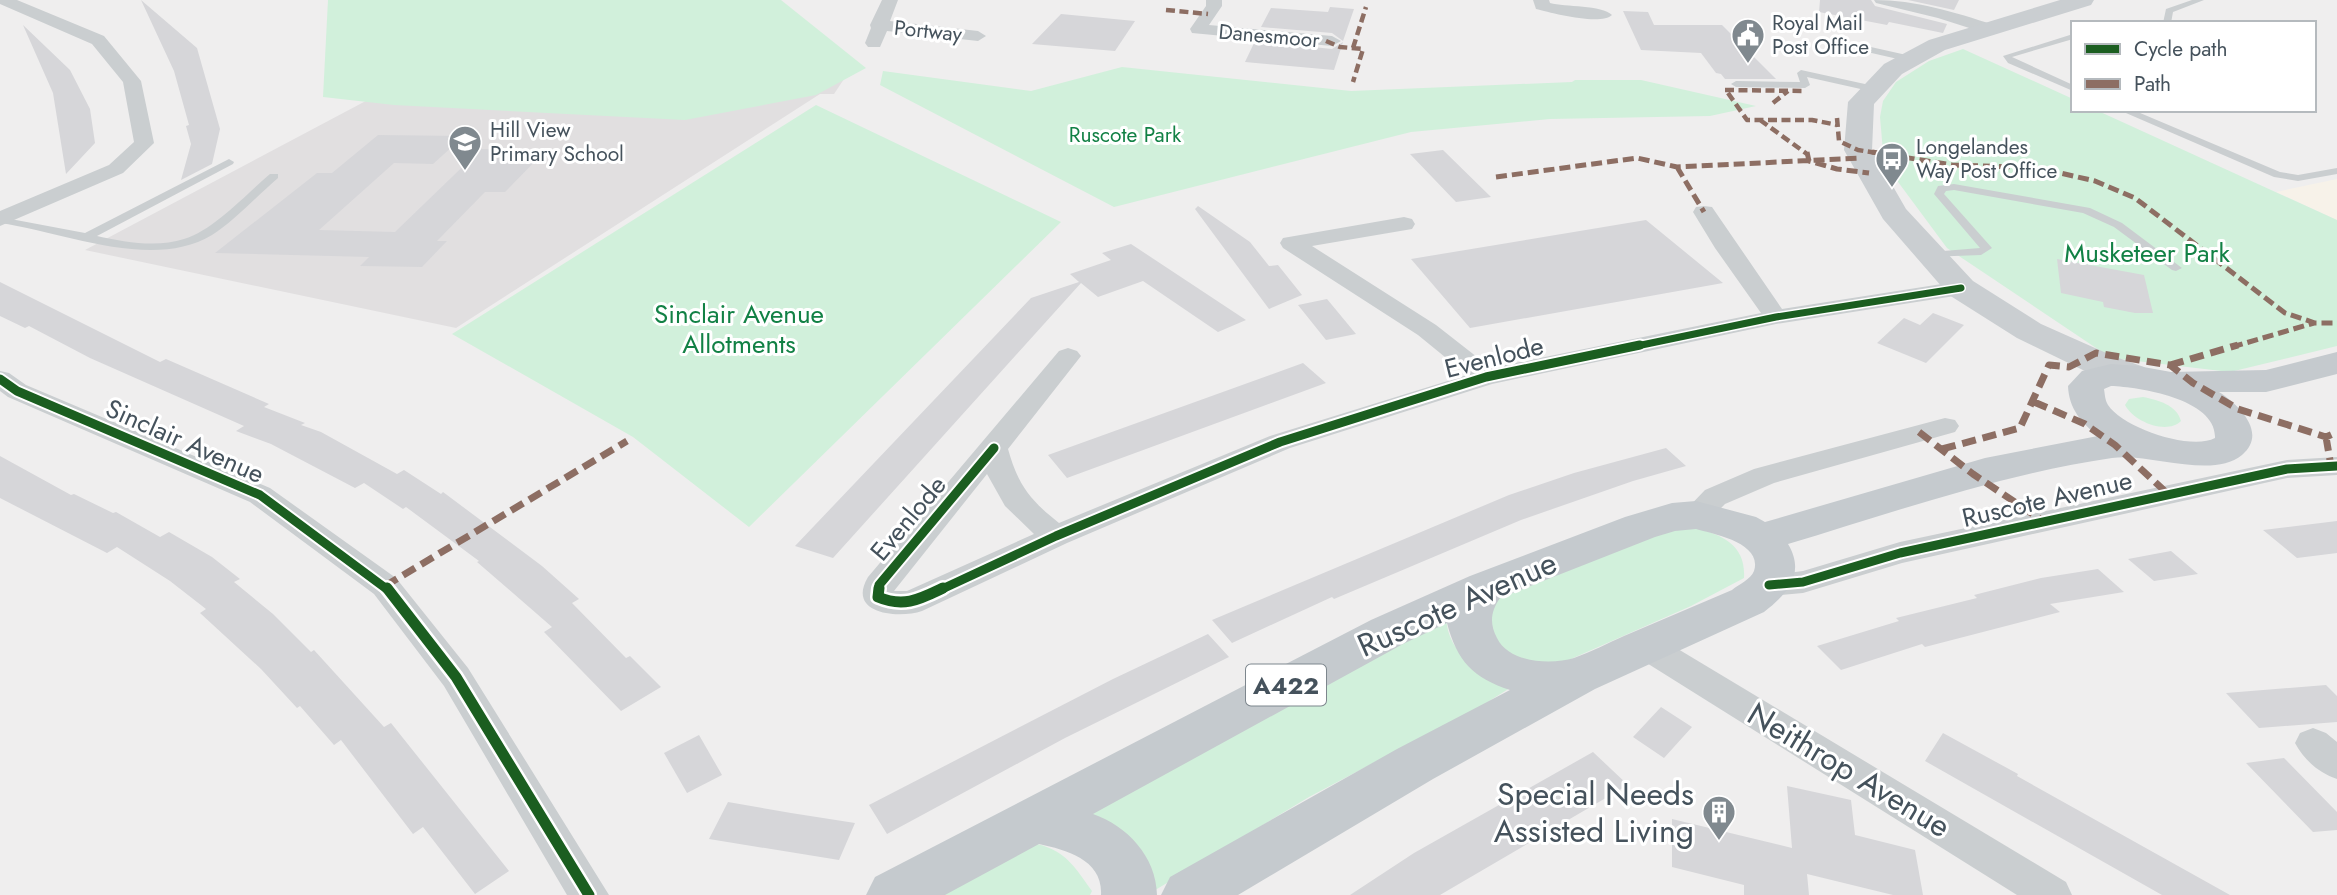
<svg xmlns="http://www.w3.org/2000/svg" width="2337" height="895" viewBox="0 0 2337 895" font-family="Jost,sans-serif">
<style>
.commercial{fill:#f7f2e9}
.education{fill:#e1dfe0}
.green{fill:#d1f0db}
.building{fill:#d6d6d9}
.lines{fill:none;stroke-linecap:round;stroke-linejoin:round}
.lane{fill:#caced0;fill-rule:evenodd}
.street{fill:#caced0;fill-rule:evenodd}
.secondary{fill:#caced1;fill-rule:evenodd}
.primary{fill:#c5cace;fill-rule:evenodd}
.quiet-far2{stroke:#8d6e63;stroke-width:4.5;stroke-dasharray:9 4.5;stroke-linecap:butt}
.quiet-far1{stroke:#8d6e63;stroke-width:5;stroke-dasharray:11 5;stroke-linecap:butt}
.quiet{stroke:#8d6e63;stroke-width:7;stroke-dasharray:14 7;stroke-linecap:butt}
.cycleway-far2-casing{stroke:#fff;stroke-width:10}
.cycleway-far1-casing{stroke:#fff;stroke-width:13}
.cycleway-casing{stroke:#fff;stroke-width:16}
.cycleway-far2{stroke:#1b5e20;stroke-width:7}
.cycleway-far1{stroke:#1b5e20;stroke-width:9}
.cycleway{stroke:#1b5e20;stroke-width:11}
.labels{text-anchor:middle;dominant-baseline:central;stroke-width:6;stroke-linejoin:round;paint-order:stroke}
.far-poi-label{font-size:21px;fill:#45525c;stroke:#fff;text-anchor:start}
.far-street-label{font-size:21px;fill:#45525c;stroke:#fff}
.far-park-label{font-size:21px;fill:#128145;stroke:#fff}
.shield{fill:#fff;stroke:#7d868d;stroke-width:2}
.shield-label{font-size:24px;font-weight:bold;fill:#45525c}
.park-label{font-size:26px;fill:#128145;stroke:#fff}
.street-label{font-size:26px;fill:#45525c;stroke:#fff}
.near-street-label{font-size:32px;fill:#45525c;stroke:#fff}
.near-poi-label{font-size:32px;fill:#45525c;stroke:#fff;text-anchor:end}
</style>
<rect width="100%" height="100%" fill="#efeeee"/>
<path class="commercial" d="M2337 179V220L2276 192Z"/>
<path class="education" d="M556 0 846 76 834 94H820L456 328 85 250Z"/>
<path class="green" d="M328 0H781L866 68 816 95 685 120 394 105 323 97Z
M1963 49 2073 99V110H2096L2337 220V346L2230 372 2111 358 1947 248 1884 163 1880 117 1883 101 1896 82 1929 61Z
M1122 67 1351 91 1572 82 1575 80H1641L1756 106 1710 116 1550 119 1411 132 1114 207 880 85 883 71 1031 91Z
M816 105 1061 222 749 527 633 437 452 334Z
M2143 397C2158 400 2177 405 2181 421 2167 435 2134 422 2125 405L2129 399Z
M1695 528C1724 535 1746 546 1744 578L1691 606 1562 663 1520 662 1494 644 1487 613 1494 600 1663 532Z
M1446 617C1448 657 1481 670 1513 686L1483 705 1309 797 1147 895 1073 808Z
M1024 841C1063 848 1070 860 1092 891L1090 895H921Z"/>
<path class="building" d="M141 0 197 48 220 129 212 164 181 180 191 144 186 126 189 125 174 71Z
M1820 0H1871L1875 6 1947 24 1943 33 1889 22 1887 25 1819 12Z
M1908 0H1959L1954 10Z
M1330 7 1354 9 1343 41 1332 33 1261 27 1271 8 1328 12Z
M1623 11 1648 12 1654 25H1722L1776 79H1725L1721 74 1716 73 1701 53 1641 50Z
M1061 14 1135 21 1115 51 1032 44Z
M23 25 70 70 90 109 95 143 66 174 53 93Z
M1255 41 1332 49 1343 42 1334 70 1245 62Z
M378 135 464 136 433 164 394 163 319 230 395 232 481 149 545 151 505 192H485L437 241H447L422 267 360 266 369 257 215 253 317 173H332Z
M1443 150 1491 197 1456 202 1410 154Z
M1198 206 1250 242 1269 266 1278 265 1302 295 1269 309 1195 209Z
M1646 220 1723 283 1470 328 1411 259Z
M1131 244 1246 320 1218 332 1143 281 1098 297 1081 283 833 558 795 546 1031 298 1079 282 1070 274 1111 260 1102 253Z
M2057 259 2144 275 2153 313H2135L2104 307 2103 302 2061 293Z
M0 282 160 362 166 359 269 404 264 407 305 423 301 425 321 432 397 474 404 470 441 494 443 492 542 566 579 599 572 603 626 658 630 656 661 687 621 711 544 632 552 627 477 562 479 561 406 507 403 509 364 483 355 488 271 444 236 431 244 426 90 358 29 326 25 328 0 316Z
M1327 299 1356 334 1326 340 1298 305Z
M1933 313 1964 325 1926 363 1877 343 1904 318 1920 325Z
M1303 363 1326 383 1067 478 1048 455Z
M1666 448 1686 466 1633 481 1521 520 1334 599 1332 597 1232 643 1212 620 1509 495 1574 473Z
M0 456 71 495 74 494 113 513 116 512 160 537 169 532 212 557 240 579 234 582 273 614 311 652 314 650 384 727 391 723 509 871 475 894 423 827 413 834 341 740 334 745 300 706 297 708 261 669 200 613 206 609 170 581 117 547 107 553 0 498Z
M2337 521V553L2297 558 2263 530Z
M2171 551 2198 574 2154 581 2128 559Z
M2098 569 2124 592 2050 604 2060 612 1925 647 1922 644 1841 670 1817 646 1899 621 1896 618 1977 598 1974 595 2041 578Z
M1208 634 1229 657 1065 738 887 834 869 805 1113 679Z
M2326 685 2337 696V722L2259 728 2226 693Z
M1661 707 1692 727 1664 758 1633 737Z
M1943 733 2018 774 2017 776 2230 895H2162L1925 761Z
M699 735 722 775 687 793 664 753Z
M1593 752 1628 785 1440 895H1350L1414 853Z
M2284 758 2337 812V830L2313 832 2246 763Z
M1787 786 1851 800 1855 835 1915 850 1923 895H1893L1807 874 1809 895H1744V885L1672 867V819L1792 848Z
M728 802 791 813 855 823 839 860 709 839Z"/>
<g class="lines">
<path class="lane" d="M2192 0H2204L2173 12 2171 23H2163L2166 9Z
M2073 34V39L2012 57 2073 85V91L2008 63 2003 56Z
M1835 39 1911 56 1915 59 1911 62 1832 44 1831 42Z
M1801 70 1874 86 1879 89 1874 92 1807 77 1810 85 1805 88 1736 87 1731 84 1736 81 1800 82 1797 73Z
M2119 110H2133L2280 172 2298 175 2337 168V174L2298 181 2274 177Z
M229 159 234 162 233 164 97 236C124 242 157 248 184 239 214 230 246 194 270 174H278V178C258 195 233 222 212 235 153 271 63 232 0 223V217L85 233Z
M1954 184 2090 208 2122 223 2182 268 2176 271 2172 270 2114 227 2083 213 1954 190 1946 191 1944 194 1992 248 1981 255 1927 257V253L1931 252 1980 248 1934 194 1938 186Z"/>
<path class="street" d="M0 0H17L104 36 141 81 154 143 123 173 0 226V211L109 165 134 142 123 82 92 44 0 4Z
M882 0H898L890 21 978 31 986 36 978 41 887 31 880 47H868L865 43 871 28 870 25Z
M1206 0H1222V6L1209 25 1332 36 1341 41 1332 46 1192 33 1190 29 1206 6Z
M1533 0H1549L1550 3C1565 7 1602 5 1612 15 1601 26 1552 13 1536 9Z
M1874 0C1916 0 1954 12 1994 25L1996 29 1988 34 1938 18 1876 3Z
M1704 206 1712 207 1782 309 1961 281 1969 283 1973 288 1969 293 1961 295 1776 324 1492 384 1290 448 1067 543 922 611C898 619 846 614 868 577L1059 351 1068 348 1077 351 1081 356 1008 449C1018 485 1030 500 1059 523L1270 436 1467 375 1418 335 1283 248 1280 243 1283 238 1404 217 1412 219 1415 224 1412 229 1312 246 1436 325 1491 368 1761 313 1715 248 1693 212 1696 207ZM987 474 1005 506 1034 534 907 591H894Z
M0 371 9 373 26 385 270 488 396 578 468 668 609 895H567L444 686 374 594 250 502 8 397 0 391Z
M1945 418 1955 420 1959 426 1955 432 1774 483 1725 504 1707 522 1696 525 1685 522 1681 515 1705 490 1754 469Z
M2337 457V475L2287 478 1902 563 1803 593 1769 596 1758 593 1753 585 1758 577 1803 571 1900 542 2287 460Z
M1646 633 1658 637 2066 882 2072 895H2017L1634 655 1629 646 1634 637Z
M2313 728 2326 733 2337 742V779C2319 773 2304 760 2295 743L2300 733Z"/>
<path class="secondary" d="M2060 0H2094L2091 5 1945 50 1902 74 1874 104 1872 150 1906 209 1973 281 2041 324 2113 356 2144 367 2149 375 2144 383 2131 386 2087 372 2017 338 1949 295 1883 219 1844 150 1848 102 1884 64 1929 40Z"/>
<path class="primary" d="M2337 352V374L2266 392H2219C2239 405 2268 433 2242 455 2212 480 2148 452 2112 458 2001 474 1895 512 1788 544 1806 574 1787 594 1764 612L1595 689 1433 779 1238 895H1161L1170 877 1397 749 1510 690C1473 678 1457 661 1447 623L1403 644 1093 814C1127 826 1156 856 1157 895H1101C1103 860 1067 850 1039 844L945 895H866L875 877 1371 620 1470 576 1625 517 1672 503 1696 501 1756 517 1765 522 1985 458 2098 436C2081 422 2069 409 2068 386L2082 371 2111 364 2138 366 2171 372 2266 370ZM2111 386C2139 387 2217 399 2215 438 2191 451 2123 428 2108 405 2105 400 2105 395 2104 389ZM1696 529C1714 534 1763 543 1754 571 1751 579 1738 585 1732 590 1696 605 1660 621 1624 636 1608 643 1591 652 1574 658 1551 665 1509 663 1497 638 1489 623 1491 611 1500 598L1655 537 1675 531Z"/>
<path class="quiet-far2" d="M1166 10 1208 14
M1326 41 1340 47 1363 49 1353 82
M1353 48 1366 7
M1725 90 1805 91
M1728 93 1747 120H1812L1838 125
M1773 103 1788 91
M1837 118 1839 141 1858 150 1883 154
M1760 120 1807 154"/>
<path class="quiet-far1" d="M1807 152 1809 161 1837 169 1869 173
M1872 152 1952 165 2014 167 2056 172 2095 181 2135 198 2285 313 2315 323H2337
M1677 167 1704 212
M1496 177 1637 158 1677 167 1860 158
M2232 347 2314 323"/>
<path class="quiet" d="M2170 365 2238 345
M2034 402 2085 424 2115 445 2168 494
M1919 432 1973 474 2043 521
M2326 437 2331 466
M1942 449 2020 428 2049 365 2069 367 2096 353 2170 365 2193 383 2238 409 2326 437 2337 432
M385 586 627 441"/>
<defs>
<path id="cycleway-far2" d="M1632 347 1776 317 1961 288"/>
<path id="cycleway-far1" d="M0 379 17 391 260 495 388 590
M1769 585 1803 582 1900 553 2287 469 2337 466
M879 590V585L994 448
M940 590 1056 536 1280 442 1486 377 1640 345"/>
<path id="cycleway" d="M387 588 456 677 589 895
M879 588 878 597C904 608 920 599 943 588"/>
</defs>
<use href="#cycleway-far2" class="cycleway-far2-casing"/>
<use href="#cycleway-far1" class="cycleway-far1-casing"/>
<use href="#cycleway" class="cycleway-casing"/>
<use href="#cycleway-far2" class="cycleway-far2"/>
<use href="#cycleway-far1" class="cycleway-far1"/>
<use href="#cycleway" class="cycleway"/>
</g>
<defs>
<symbol id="civic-pin" viewBox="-11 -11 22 30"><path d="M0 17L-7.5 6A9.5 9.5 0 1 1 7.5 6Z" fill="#80898f" stroke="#fff"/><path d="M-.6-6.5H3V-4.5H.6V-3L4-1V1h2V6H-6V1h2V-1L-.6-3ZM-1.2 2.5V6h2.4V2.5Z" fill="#fff"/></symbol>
<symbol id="school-pin" viewBox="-11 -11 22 30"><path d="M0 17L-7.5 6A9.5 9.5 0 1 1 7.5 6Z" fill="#80898f" stroke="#fff"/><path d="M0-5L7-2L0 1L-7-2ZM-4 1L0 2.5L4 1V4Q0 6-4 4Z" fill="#fff"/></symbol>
<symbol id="bus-pin" viewBox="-11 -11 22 30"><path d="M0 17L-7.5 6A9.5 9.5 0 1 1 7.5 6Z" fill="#80898f" stroke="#fff"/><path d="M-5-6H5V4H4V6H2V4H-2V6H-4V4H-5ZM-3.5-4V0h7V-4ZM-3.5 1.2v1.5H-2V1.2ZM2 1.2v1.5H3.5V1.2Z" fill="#fff"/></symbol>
<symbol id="building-pin" viewBox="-11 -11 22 30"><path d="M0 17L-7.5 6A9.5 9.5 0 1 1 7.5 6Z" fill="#80898f" stroke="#fff"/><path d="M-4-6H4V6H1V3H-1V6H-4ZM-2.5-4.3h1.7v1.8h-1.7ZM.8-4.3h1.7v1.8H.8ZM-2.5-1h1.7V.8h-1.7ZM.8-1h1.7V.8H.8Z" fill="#fff"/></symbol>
</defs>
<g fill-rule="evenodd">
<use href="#civic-pin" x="1729" y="16" width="38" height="52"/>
<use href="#school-pin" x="446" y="123" width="38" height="52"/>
<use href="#bus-pin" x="1873" y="140" width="38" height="52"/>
<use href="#building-pin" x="1700" y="793" width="38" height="52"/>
</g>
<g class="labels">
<g class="far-poi-label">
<text x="1772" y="23">Royal Mail<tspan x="1772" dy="24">Post Office</tspan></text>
<text x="490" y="130">Hill View<tspan x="490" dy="24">Primary School</tspan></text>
<text x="1916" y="147">Longelandes<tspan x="1916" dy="24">Way Post Office</tspan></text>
</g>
<g class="far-street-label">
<text transform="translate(928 31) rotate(6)">Portway</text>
<text transform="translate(1269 36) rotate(5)">Danesmoor</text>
</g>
<g class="far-park-label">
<text x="1125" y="135">Ruscote Park</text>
</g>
<rect class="shield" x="1246" y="664.5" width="80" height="41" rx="5"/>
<g class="shield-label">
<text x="1286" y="685">A422</text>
</g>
<g class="park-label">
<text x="2147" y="253">Musketeer Park</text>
<text x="739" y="314">Sinclair Avenue<tspan x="739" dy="30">Allotments</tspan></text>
</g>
<g class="street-label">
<text transform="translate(1494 357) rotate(-14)">Evenlode</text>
<text transform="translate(185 441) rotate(24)">Sinclair Avenue</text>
<text transform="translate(2047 499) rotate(-13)">Ruscote Avenue</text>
<text transform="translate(908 518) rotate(-50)">Evenlode</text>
</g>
<g class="near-street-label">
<text transform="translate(1457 604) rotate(-24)">Ruscote Avenue</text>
<text transform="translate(1849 770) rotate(31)">Neithrop Avenue</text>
</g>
<g class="near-poi-label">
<text x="1694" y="794">Special Needs<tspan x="1694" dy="37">Assisted Living</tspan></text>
</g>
</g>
<rect x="2071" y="21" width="245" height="91" fill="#ffffff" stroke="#b5babe" stroke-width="2"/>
<rect x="2085" y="44" width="35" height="10" fill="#1b5e20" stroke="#b5babe" stroke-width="2"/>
<text x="2134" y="56" font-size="21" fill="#45525c">Cycle path</text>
<rect x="2085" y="79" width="35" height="10" fill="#8d6e63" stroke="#b5babe" stroke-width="2"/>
<text x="2134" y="91" font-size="21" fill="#45525c">Path</text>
</svg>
